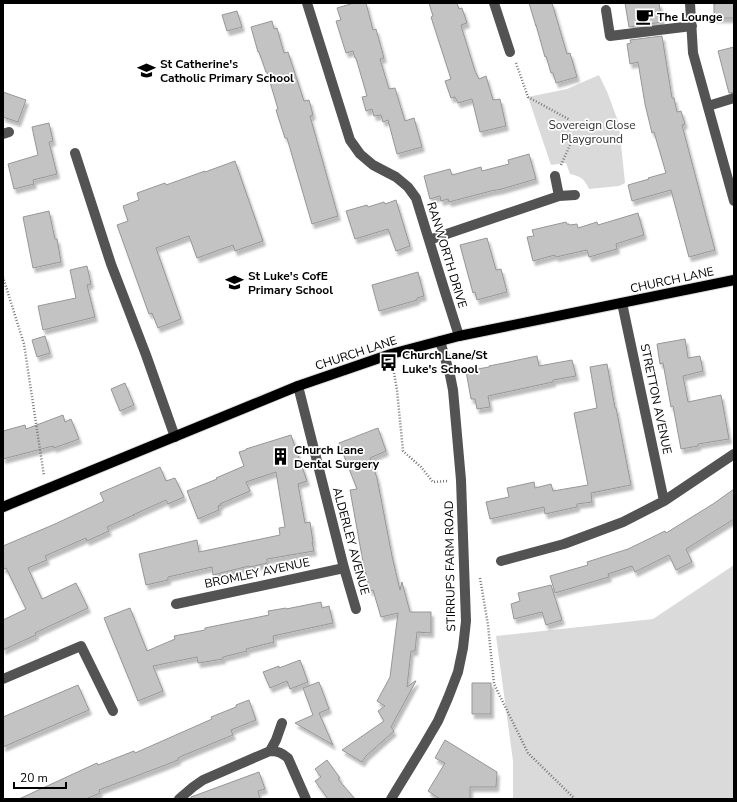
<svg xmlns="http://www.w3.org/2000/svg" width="737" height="802" viewBox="0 0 737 802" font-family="'Nunito Sans',sans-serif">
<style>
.green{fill:#dadada}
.building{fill:#c3c3c3;stroke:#979797;filter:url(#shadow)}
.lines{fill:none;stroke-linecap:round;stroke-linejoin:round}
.major-casing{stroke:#dbdbdb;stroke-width:12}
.path{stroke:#757575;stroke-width:2.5;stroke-dasharray:1 2;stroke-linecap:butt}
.minor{stroke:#535353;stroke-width:10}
.major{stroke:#000;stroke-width:10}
.labels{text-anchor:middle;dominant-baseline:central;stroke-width:3.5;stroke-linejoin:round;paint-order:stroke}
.poi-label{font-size:12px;font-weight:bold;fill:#000;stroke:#fff;text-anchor:start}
.park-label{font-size:12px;fill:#313131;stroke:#fff}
.street-label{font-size:12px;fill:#000;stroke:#fff}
</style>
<defs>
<filter id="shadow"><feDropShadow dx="2.5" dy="4.5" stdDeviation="1" flood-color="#0004"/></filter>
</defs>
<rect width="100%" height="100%" fill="#fff"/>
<path class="green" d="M599 75 608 94 619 124 625 183 619 186 589 189C584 178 581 177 570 174L566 163 551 165 528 97 567 89Z
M734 565V799H513V761L496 636 653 619Z"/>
<path class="building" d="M354 3H366L373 30 376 29 384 58 380 59 389 89 395 88 405 121 414 118 422 147 397 154 388 120 383 122 381 115 374 116 372 109 366 111 362 97 367 96 356 58H355L353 51 346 53 336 21 341 20 337 8Z
M429 3H457L459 9 462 8 467 23 461 25 462 28V29L475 71 479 79 486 76 493 100 500 99 506 126 480 132 472 99 458 103 455 97 451 98 445 81 451 79 431 17 433 16Z
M529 3H552L567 54 570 53 577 77 556 83 553 73H551L546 56 545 57 536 25V26Z
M625 3H659L662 22 629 27Z
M716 3H734V18H714V4H716Z
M237 11 242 27 227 31 222 15Z
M272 21 274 29 277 28 284 53 288 52 304 101 309 100 313 115 310 116 338 216 312 224 287 138H285L276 110 278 109 267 72H266L259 52H258L251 27Z
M662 36 672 98H674L677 112 681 111 685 124 682 125 715 250 689 257 671 190 632 201 628 185 649 179 648 178 666 173 654 132 652 133 645 104 638 62 630 64 627 44 631 43 630 40Z
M734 47V92L729 93 718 51Z
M3 92 26 100 18 122 3 117Z
M49 123 53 141 49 142 57 174 33 180 34 184 14 189 8 164 38 155 32 127Z
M529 154 536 179 502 189 491 191 449 202 448 199 441 201 440 196 430 199 424 176 450 169 452 175 481 167 482 171 509 164 508 160Z
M235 161 263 241 235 251 233 245 197 258 189 236 156 248 181 319 158 328 152 313 149 314 117 225 128 221 123 206 139 200 137 193 165 183 166 185 205 171V172Z
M396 200 410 246 396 251 388 229 355 239 346 211 367 205 368 207 384 202 385 204Z
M49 211 55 239H57L61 262 33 268 23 217Z
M638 213 644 235 616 244 617 249 589 257 587 250 556 257 555 255 533 261 527 237 534 236 532 230 566 222 567 224H569L570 225 577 224 578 228 597 222 598 225Z
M487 238 496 270 501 269 507 292 477 300 475 292 473 293 460 245Z
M87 266 91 284 87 285 95 317 43 330 38 306 76 298 70 270Z
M418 272 424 296 417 298V300L379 311 372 285Z
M45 336 50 353 37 357 32 340Z
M685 339 688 358 700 356 703 371 683 376 688 402 721 395 729 439 698 444V446L681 449 673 406 671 407 663 363 660 364 657 344Z
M537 356 539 366 572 360 576 376 553 380V382L488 396 490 407 477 409 475 399H471L466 371 489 367V366L504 363Z
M607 364 615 408H616L631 485 591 493 592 502 577 504V507L545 514 544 507 490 519 486 502 509 497 507 488 534 482 535 488 551 484 553 491 588 485 574 413 597 408 590 367Z
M125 383 134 405 120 411 111 389Z
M63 415 65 422 71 419 79 439 54 448 53 446 3 459V431L25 425 26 429Z
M378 428 386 451 370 458 377 478 392 556 400 590 402 582 410 612H431V633L417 632 415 651H411L407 687 415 681H416L391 727 394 731 366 756 362 762 342 750 384 721 378 711 385 706 377 701 390 677 398 613 381 617 373 590 370 591 363 562 350 490 357 489 339 443Z
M291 435 307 481 298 484 305 523 310 522 313 542H312L314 551 267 559V563L250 567 249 566 213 575 212 567 168 577V580L146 585 139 554 197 540 199 552 280 535 279 528 285 527 276 472 246 482 250 491 220 504 221 505 218 506 219 510 198 519 187 491 217 479 216 478 244 466 239 452 246 450V449Z
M160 467 166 481 175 478 184 497 168 504 166 500 133 515H134L107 527 109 531 87 541 86 538 45 556 47 560 28 568 42 599 76 583 88 608 35 633 36 635 3 650V620L26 609 6 568 3 569V546L55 524 104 501 100 493Z
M734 489V519L686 549 692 562 676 570 669 555 635 572 632 566 608 574 609 577 555 593 550 576 588 565 587 562 628 549 665 531 666 533 713 504Z
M551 585 562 620 546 625 542 612 514 619 511 604 520 601 518 593Z
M321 602 322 608 329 606 333 623 273 636 274 642 246 649 247 651 223 657V659L198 663 197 657 153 666 163 691 138 701 104 618 130 608 147 651 175 639 174 636 205 630V628L269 615 268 611 286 608V609Z
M300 660 308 682 290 689 287 681 270 688 263 672 279 666V668Z
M319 682 329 709 319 713 333 745 295 723 313 715 303 688Z
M472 683H491V714H472Z
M78 685 89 710 3 747V717Z
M249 700 256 720 231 730 233 735 182 756 178 758V760L163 766 99 790 100 793 86 799H19L97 763 98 765 134 751 135 753 212 719 211 717 236 707V705Z
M445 740 497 772 496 787H470V799H440L428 791 445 763 435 758Z
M327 760 340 778 338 779 355 799H328L315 781 321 777 315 769Z
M259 772 265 789 258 791 260 799H191V797Z"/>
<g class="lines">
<defs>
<path id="major" d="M3 507 298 386 391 354 459 336 734 280"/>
</defs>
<use href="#major" class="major-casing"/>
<path class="path" d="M516 63 528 97 570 120
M561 165 570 145
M3 277 24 344 44 476
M393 367 397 390 403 451 421 467 433 482 448 481
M480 578 488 625 494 684 528 753 575 799"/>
<path class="minor" d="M307 3 350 140 360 154 373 165 396 177 408 187 416 198 445 292 459 336
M494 3 510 52
M690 3 693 53 734 201
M606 10 610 36 692 26
M708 106 734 98
M3 134 9 132
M75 153 111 264 146 355 175 437
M555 176 559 196
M429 240 559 196 575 195
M622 303 664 501
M298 386 344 568 356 609
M501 561 564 544 623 522 664 501 734 454
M176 604 344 568
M3 679 81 646 113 711
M270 751 276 740 282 723
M179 799 193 787 203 780 270 751C278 751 282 753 288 758L306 799
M391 799 424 745 438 721 448 698 458 672 463 648 466 621 461 480 453 390 450 375 440 341"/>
<use href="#major" class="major"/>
</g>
<defs>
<symbol id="cafe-bare" viewBox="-9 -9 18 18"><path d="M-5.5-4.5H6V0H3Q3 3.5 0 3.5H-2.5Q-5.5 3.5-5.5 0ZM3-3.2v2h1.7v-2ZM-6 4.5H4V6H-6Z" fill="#000" stroke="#fff" stroke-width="2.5" paint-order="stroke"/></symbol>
<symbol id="school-bare" viewBox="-9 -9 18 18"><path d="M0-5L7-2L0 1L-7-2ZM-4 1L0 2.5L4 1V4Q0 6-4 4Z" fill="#000" stroke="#fff" stroke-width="2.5" paint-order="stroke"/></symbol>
<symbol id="bus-bare" viewBox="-9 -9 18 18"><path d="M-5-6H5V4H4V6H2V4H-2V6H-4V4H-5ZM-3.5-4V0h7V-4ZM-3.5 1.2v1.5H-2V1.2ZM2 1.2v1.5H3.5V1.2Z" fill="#000" stroke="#fff" stroke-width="2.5" paint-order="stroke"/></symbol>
<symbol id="building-bare" viewBox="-9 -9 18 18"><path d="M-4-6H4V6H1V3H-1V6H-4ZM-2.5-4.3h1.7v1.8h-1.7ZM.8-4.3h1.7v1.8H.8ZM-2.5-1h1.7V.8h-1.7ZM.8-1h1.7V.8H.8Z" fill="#000" stroke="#fff" stroke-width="2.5" paint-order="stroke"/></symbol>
</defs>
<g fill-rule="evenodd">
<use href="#cafe-bare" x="632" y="4" width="25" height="25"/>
<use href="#school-bare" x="134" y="58" width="25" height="25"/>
<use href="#school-bare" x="222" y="270" width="25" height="25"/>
<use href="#bus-bare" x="376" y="350" width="25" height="25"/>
<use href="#building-bare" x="268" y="444" width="25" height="25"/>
</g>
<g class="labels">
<g class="poi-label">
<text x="657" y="17">The Lounge</text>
<text x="160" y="64">St Catherine's<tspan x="160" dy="14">Catholic Primary School</tspan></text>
<text x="248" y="276">St Luke's CofE<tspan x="248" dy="14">Primary School</tspan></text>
<text x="402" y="355">Church Lane/St<tspan x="402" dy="14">Luke's School</tspan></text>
<text x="294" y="450">Church Lane<tspan x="294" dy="14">Dental Surgery</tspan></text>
</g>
<g class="park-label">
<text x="592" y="125">Sovereign Close<tspan x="592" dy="14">Playground</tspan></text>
</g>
<g class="street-label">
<text transform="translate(447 255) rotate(73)">RANWORTH DRIVE</text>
<text transform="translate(672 280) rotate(-12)">CHURCH LANE</text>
<text transform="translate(356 353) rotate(-18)">CHURCH LANE</text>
<text transform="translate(656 399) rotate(78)">STRETTON AVENUE</text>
<text transform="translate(351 541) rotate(75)">ALDERLEY AVENUE</text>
<text transform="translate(450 566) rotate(-91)">STIRRUPS FARM ROAD</text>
<text transform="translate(257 573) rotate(-12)">BROMLEY AVENUE</text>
</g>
</g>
<rect width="737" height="802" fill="none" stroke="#000000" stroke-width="8"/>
<path d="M14 782v6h52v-6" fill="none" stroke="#000000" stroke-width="2"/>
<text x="20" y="782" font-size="12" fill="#000000" stroke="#ffffff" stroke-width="3" paint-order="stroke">20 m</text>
</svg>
